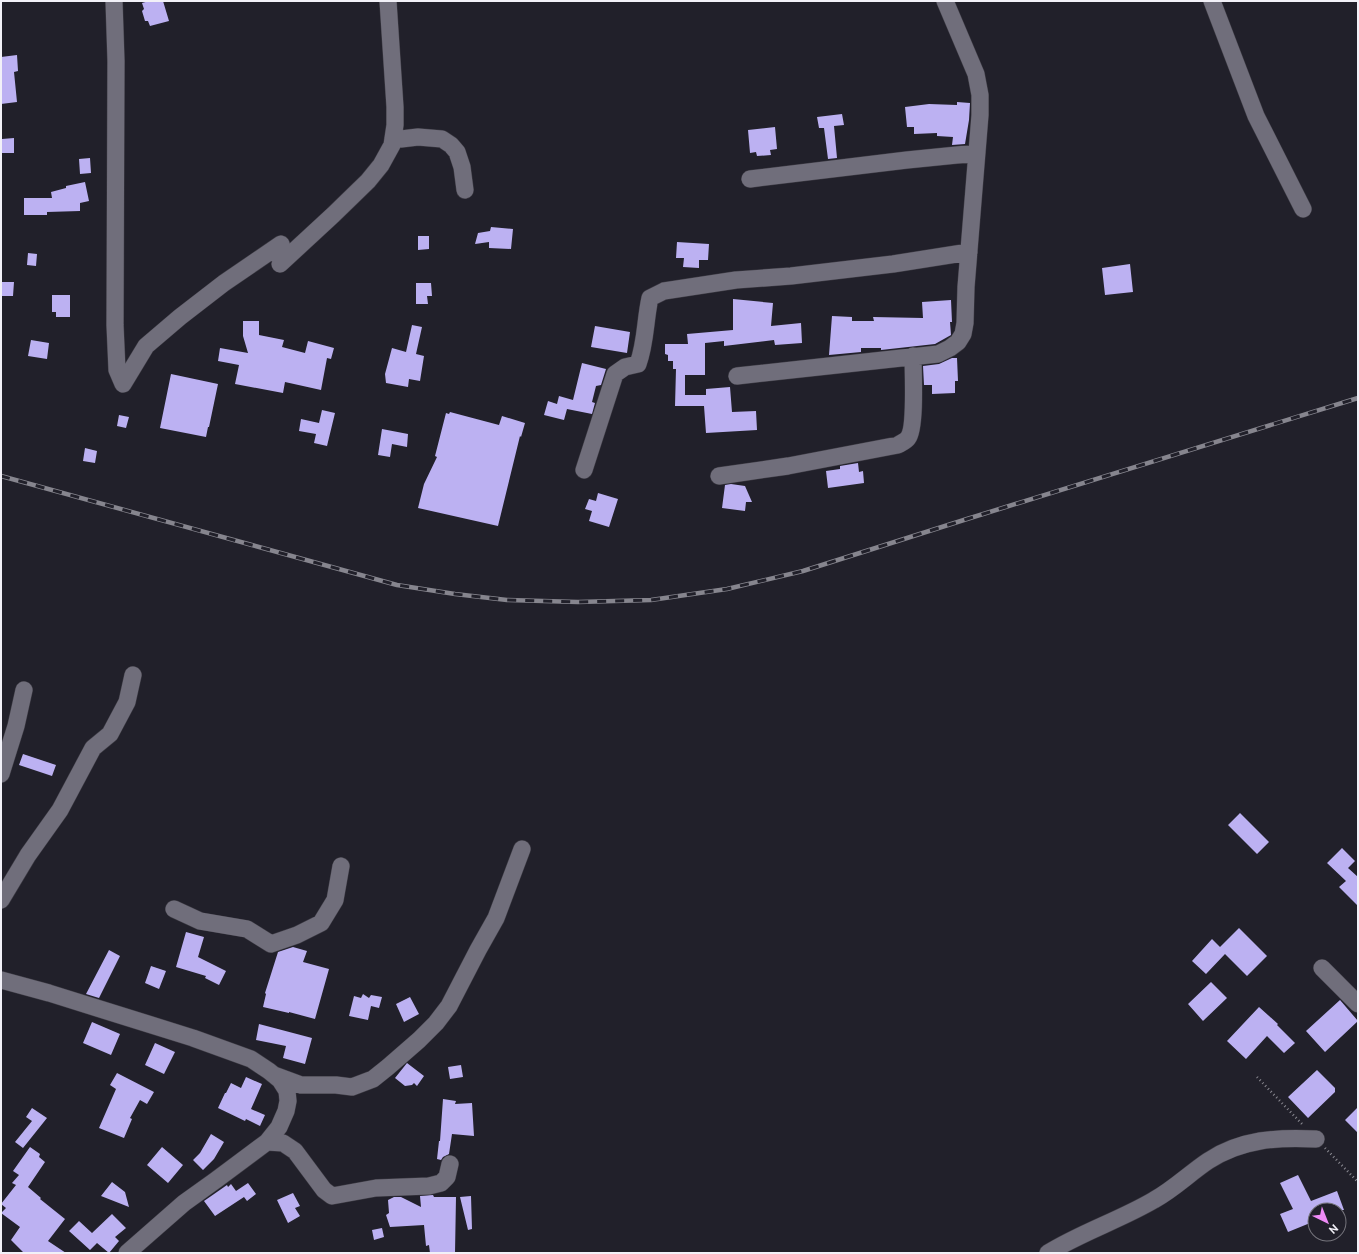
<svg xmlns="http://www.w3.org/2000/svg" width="1359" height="1254" viewBox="0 0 1359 1254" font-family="Ubuntu,sans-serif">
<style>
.building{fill:#bcb1f2}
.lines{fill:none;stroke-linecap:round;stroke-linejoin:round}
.minor-casing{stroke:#3e3c45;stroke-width:18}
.path{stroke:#8b8a92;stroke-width:2.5;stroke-dasharray:1 3;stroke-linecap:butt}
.minor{stroke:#706e7b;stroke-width:17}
.rail-casing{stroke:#86858e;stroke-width:4.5}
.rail{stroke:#21202a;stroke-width:3;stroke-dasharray:9;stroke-linecap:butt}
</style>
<rect width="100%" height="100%" fill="#21202a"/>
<path class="building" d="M149 1H163L169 21 150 26 148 21H145L142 11 144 9 142 3Z
M17 55 18 71 14 72 17 102 1 104V57Z
M957 102 970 103 969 120 965 144 952 145 953 137 937 136V133L914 134V127H907L905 107 929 104 957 105Z
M842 114 844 125 834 126 837 158 828 159 824 128H819L817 117Z
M775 127 777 149 770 150 771 155 757 156 756 152 750 153 748 130Z
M14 138V153H2V139Z
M90 158 91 173 80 174 79 159Z
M85 182 89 201 80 203V211L47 212V215H24V198H52L51 192 66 188V186Z
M491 227 513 229 511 249 489 248V242L475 244 478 233 490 231Z
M418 236H429V249L418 250Z
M677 242 709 244 708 260H699V268L683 267 684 258H676Z
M28 253 37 254 36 266 27 265Z
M1130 264 1133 292 1105 295 1102 268Z
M1 282H14L13 296H1Z
M416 283H431L432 296H427L428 304H416Z
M52 295H70V317H56V312H52Z
M733 299 773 303 771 326 801 323 802 343 775 345 774 340 724 346V341L705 343V375H685V395H706V389L730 387 732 412 756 411 757 430 706 433 704 406H675L676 369H673V361H668V355L665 354V344H688L687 334 733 330Z
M951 300 952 322H950L951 335 935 344 881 350V348H861V352L829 355 832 316 852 317V321H874L873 317 923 318 922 302Z
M243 321H259V335L284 340 282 347 305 353 308 341 334 348 331 359 327 358 321 390 285 382 283 393 235 384 239 365 218 361 220 348 248 353 243 336Z
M412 325 422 327 416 354 424 356 420 381 409 379 408 387 386 383 385 374 392 348 406 352Z
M595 326 630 332 627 353 591 347Z
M31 340 49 343 47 359 28 356Z
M952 358H957L958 381H955V393L932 394V385H924L923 366 939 364Z
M582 363 606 369 601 385 596 386 592 402 595 403 592 414 567 409 564 420 544 415 548 401 557 404 559 396 573 400Z
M171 374 218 384 209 427H208L206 437 160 428Z
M322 410 335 413 327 446 314 443 316 434 299 431 301 419 319 423Z
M450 412 499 425 502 416 525 423 521 437 520 436 498 526 418 508 424 484 437 457 435 456 446 413 449 414Z
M119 415 129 417 126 428 117 426Z
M382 429 408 434 407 447 392 444 390 457 378 455Z
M85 448 97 451 95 463 83 461Z
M858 463 859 472 863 471 864 483 828 488 826 471 840 469V466Z
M731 484 745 486 752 502H746L745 511 722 508 725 485Z
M598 493 618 499 609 527 589 521 592 511 585 509 589 499 596 501Z
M23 754 56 765 52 776 19 765Z
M1240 813 1269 842 1257 854 1228 825Z
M1342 848 1355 861 1348 868 1358 877V906L1339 887 1346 881 1327 863Z
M1239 928 1267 956 1247 976 1225 954 1206 974 1192 961 1212 939 1220 947Z
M186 932 204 937 198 957 226 971 219 985 205 978 206 976 176 967Z
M293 947 307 951 303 962 329 969 315 1019 289 1012V1013L263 1007 266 994 265 993 278 952Z
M109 950 120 956 99 998 86 994Z
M151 966 166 971 159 989 145 983Z
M1211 982 1227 998 1203 1021 1188 1004Z
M363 994 369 998 371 995 382 997 379 1008 371 1006 368 1020 349 1016 354 996 361 998Z
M410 997 419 1014 404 1022 396 1004Z
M1340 1000 1358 1021 1325 1052 1306 1031Z
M1259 1007 1278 1024 1277 1025 1295 1043 1284 1053 1267 1036 1246 1059 1227 1041Z
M92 1022 120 1034 111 1055 83 1043Z
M259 1024 312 1038 305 1064 283 1058 286 1046 256 1040Z
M155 1043 175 1052 164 1074 145 1065Z
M407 1063 424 1076 417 1086 414 1083 412 1085 405 1086 395 1078Z
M461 1065 463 1077 450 1079 448 1067Z
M1317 1070 1335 1088V1092L1308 1118 1288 1097Z
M117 1073 154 1092 147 1104 140 1100 130 1118 132 1119 124 1138 99 1128 116 1089 110 1085Z
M246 1077 262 1084 251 1109 265 1115 260 1126 246 1119 245 1121 218 1108 225 1093H226L231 1083 241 1088Z
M443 1099 456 1101 455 1104 472 1103 474 1136 452 1134 449 1154 443 1157 441 1160 437 1159 439 1141H440Z
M1358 1107V1133L1345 1120Z
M32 1108 47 1118 23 1148 15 1142 32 1121 26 1117Z
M211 1134 224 1142 214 1159 203 1170 193 1160 200 1153Z
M30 1147 40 1154 39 1157 45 1162 28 1187 41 1198 40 1199 65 1219 48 1241 66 1253H24L11 1240 20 1227 1 1213 6 1208 1 1204 16 1185 12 1183 19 1175 13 1171Z
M162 1147 183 1165 168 1183 147 1165Z
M1298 1175 1311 1201 1337 1191 1344 1210H1315V1221L1288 1232 1280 1214 1293 1209 1280 1183Z
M112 1182 125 1192 129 1207 101 1196Z
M248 1183 256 1194 247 1201 244 1197 215 1216 204 1201 227 1185 228 1187 231 1184 236 1191Z
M293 1193 300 1206 295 1208 300 1216 288 1223 277 1200Z
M433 1195 434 1197H456L455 1253H430L429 1245 426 1246 424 1225 390 1227 386 1215 389 1213 388 1200 394 1197H401L421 1207 420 1196Z
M471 1196 472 1229 468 1230 460 1197Z
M112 1214 126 1228 115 1237 119 1241 109 1253 97 1243 90 1250 69 1231 79 1221 92 1233Z
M382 1228 384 1237 374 1240 372 1230Z"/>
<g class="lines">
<defs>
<path id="minor" d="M114 1 116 61 115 325 117 370 123 384 146 346 180 317 224 283 281 244
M1212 1 1256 116 1303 209
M393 138 401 139 418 137 442 139 451 145 457 152 462 167 465 190
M750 179 907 160 977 153
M280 264 333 215 368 181 381 165 392 145 395 125V107L388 1
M737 376 938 354 950 348 958 342 963 334 965 323 966 287 980 115V95L976 74 945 1
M584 470 615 374 625 367 638 364C646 342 645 320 650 298L664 291 736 280 791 276 893 264 969 252
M719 476 788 466 898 445C901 443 906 441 908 438 916 428 913 370 913 356
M1 774 16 726 24 690
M1 900 28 855 60 810 93 748 110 734 127 702 133 675
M174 909 200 921 247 929 271 944 297 935 321 923 335 900 341 866
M1322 968 1358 1004
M1 980 49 993 193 1038 251 1059 269 1071 280 1080 287 1091 288 1101 286 1111 279 1127 267 1142 216 1180 184 1203 127 1253
M274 1075 301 1085H336L352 1087 373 1079 388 1067 419 1040 436 1023 449 1006 478 950 496 918 522 849
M267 1142 283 1143 295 1151 324 1190 332 1196 376 1188 429 1186 441 1183 447 1177 450 1164
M1048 1253C1082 1232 1120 1220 1154 1200 1174 1189 1190 1173 1208 1161 1241 1139 1278 1137 1316 1139"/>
</defs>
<use href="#minor" class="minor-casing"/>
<path class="path" d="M1257 1077 1302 1124
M1325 1148 1358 1182"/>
<use href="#minor" class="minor"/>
<defs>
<path id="rail" d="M1 476 397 585 455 594 507 600 578 602 651 600 727 589 803 571 967 519 1358 398"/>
</defs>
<use href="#rail" class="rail-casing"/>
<use href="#rail" class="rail"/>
</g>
<rect width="1359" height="1254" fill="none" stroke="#f2f1f8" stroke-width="4"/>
<g transform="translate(1327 1222) rotate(137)"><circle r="19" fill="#21202a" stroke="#75747c"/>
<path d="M0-3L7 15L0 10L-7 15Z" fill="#ef8bf7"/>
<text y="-6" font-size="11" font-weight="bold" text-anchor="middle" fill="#f2f1f8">N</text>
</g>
</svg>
